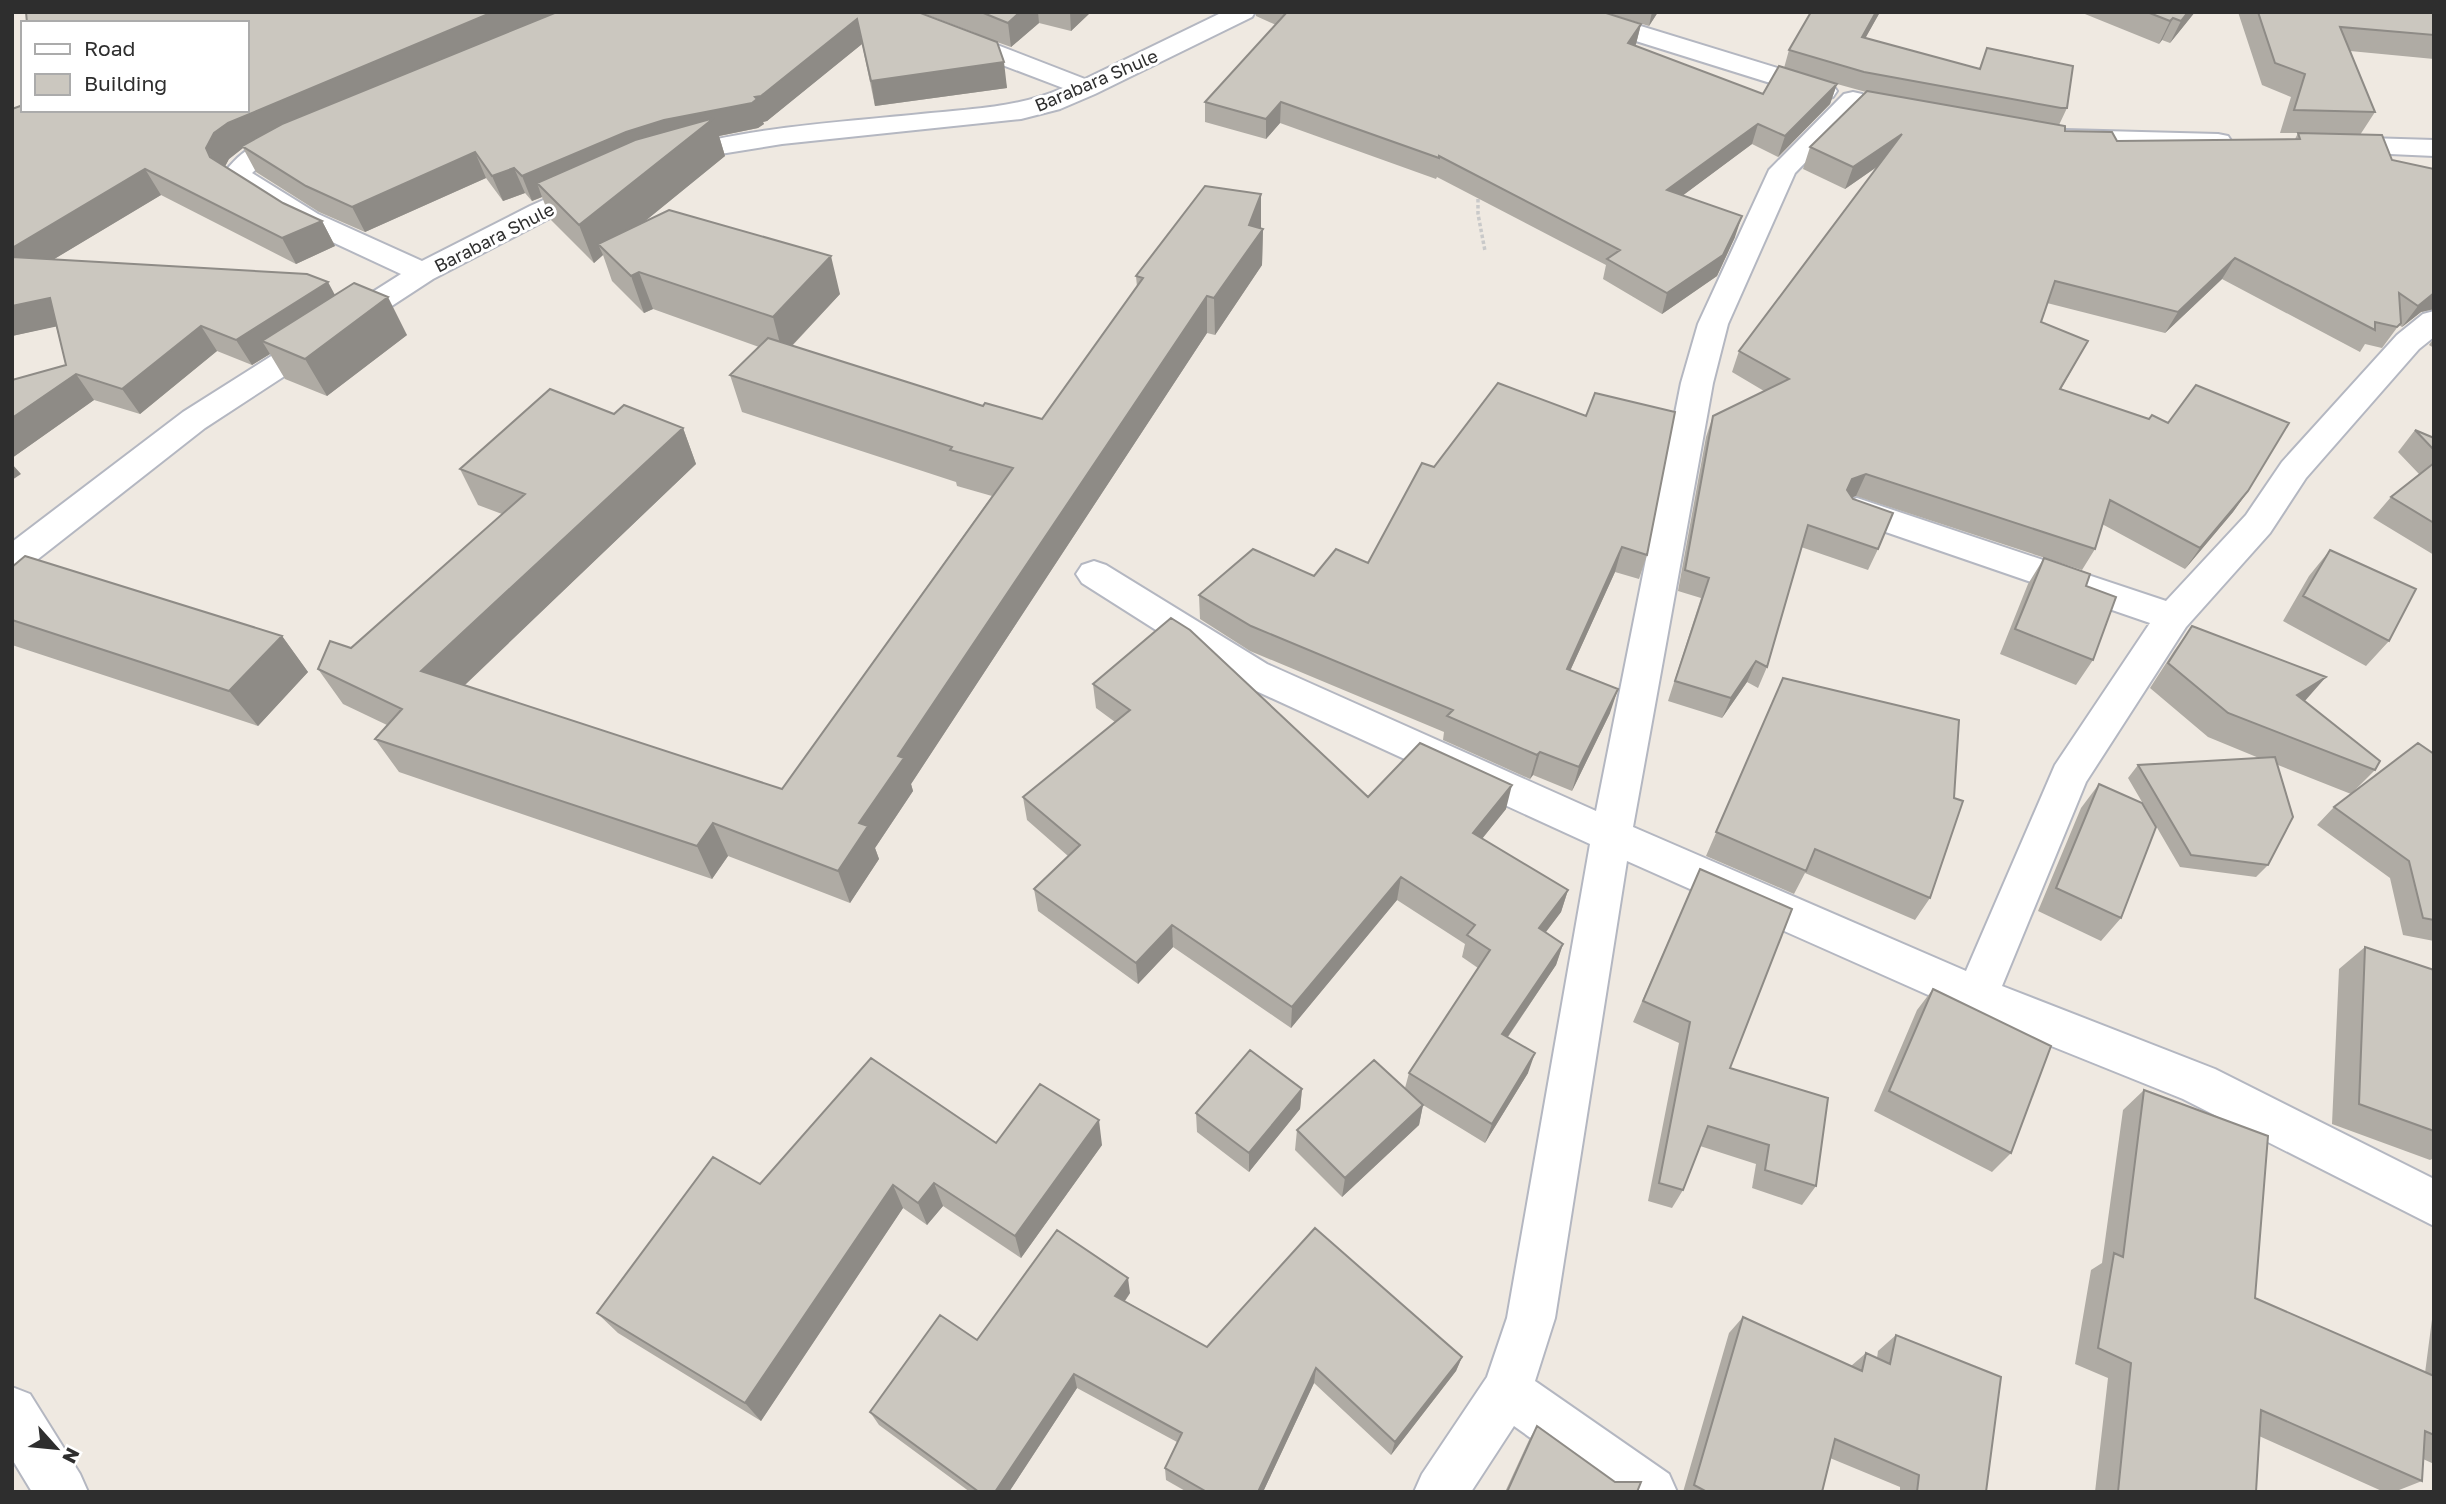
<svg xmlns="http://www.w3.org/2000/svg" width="2446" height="1504" viewBox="0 0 2446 1504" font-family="'Golos Text',sans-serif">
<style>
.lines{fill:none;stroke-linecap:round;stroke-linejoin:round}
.street-casing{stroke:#b4b7c1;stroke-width:4}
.path{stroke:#c9c9c9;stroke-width:3.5;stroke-dasharray:3.5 2.5;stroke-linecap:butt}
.street{fill:#fff;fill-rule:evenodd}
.wall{fill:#afaba4}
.shaded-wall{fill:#8e8b86}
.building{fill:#cbc7bf;stroke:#8e8b86;stroke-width:2}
.labels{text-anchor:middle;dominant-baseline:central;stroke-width:6;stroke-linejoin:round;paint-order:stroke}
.far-street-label{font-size:18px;fill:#2e2e2e;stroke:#fff}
</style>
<rect width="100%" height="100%" fill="#efe9e1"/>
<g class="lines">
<defs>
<path id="street" d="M881 12H912L1085 79 1223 12H1255L1252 17 1095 94 1060 109 1021 119 782 144 714 155 672 167 662 165 658 159 662 153C746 127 834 123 921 114 970 109 1018 108 1063 88L900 26Z
M1556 12H1595L1833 85 1837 91 1833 97 1824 99 1815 97 1559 17Z
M1853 92 1862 94 1866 100 1795 173 1728 324 1713 383 1633 827 1966 971 2055 765 2150 623 1845 518 1840 510 1845 502 1857 498 2166 601 2246 515 2282 462 2397 335 2423 314 2434 311V337L2419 349 2306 478 2270 533 2186 627 2086 782 2002 986 2215 1069 2434 1179V1226L2183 1099 1962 1010 1627 861 1555 1318 1535 1381 1669 1474 1677 1492H1606L1514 1426 1471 1492H1414L1422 1474 1487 1377 1507 1318 1590 844 1241 684 1082 583 1076 574 1082 565 1094 561 1106 565 1267 664 1596 811 1681 383 1698 324 1769 170 1844 94Z
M296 129 306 131 310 137C299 153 268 157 252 173L318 214 422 261 530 206 586 181 596 179 606 181 610 187 606 193 550 218 433 279 205 428 24 570 12 574V542L183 412 401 274 298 226 227 181 223 175C239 150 267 136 296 129Z
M2065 130 2218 134 2228 136 2232 142 2228 148 2218 150 2055 144 2051 138 2055 132Z
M2334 137 2434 140V156L2324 151 2320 145 2324 139Z
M12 1387 30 1394 80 1474 88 1492H32L12 1459Z"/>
</defs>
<use href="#street" class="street-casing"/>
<path class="path" d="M1478 193V214L1485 251"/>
<use href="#street" class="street"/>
</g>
<path class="wall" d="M920 12H1091L1071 31 1039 23 1011 47 997 42 1007 88 875 106 862 44 767 121 763 122 764 124 758 128 719 136 725 156 644 222 840 294 792 346 983 406 1042 419 1137 287 1136 276 1261 228 1263 229 1262 265 1215 335 1207 333 911 784 913 791 875 848 879 859 850 903 728 856 712 879 399 772 375 739 387 725 343 704 318 669 351 648 502 514 478 505 460 469 614 414 683 428 696 464 464 685 782 789 992 496 957 486 956 482 742 412 730 375 759 347 653 309 644 313 612 281 603 255 594 263 551 220 542 197 532 201 525 193 503 201 486 178 365 232 319 212 256 172 243 148 229 159 225 166 283 203 322 221 335 246 296 264 161 195 54 259 335 295 407 335 327 396 285 379 270 354 252 365 217 351 140 414 94 400 12 458V380L66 365 56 326 12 336V109L247 23 975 33Z
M1256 12H1603L1641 24 1636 44 1635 46 1763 94 1784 68 1789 50 1811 12H1880L1865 38 1979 69 1987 48 2067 108 2059 125 2065 131 2117 141 2295 139 2298 133H2280L2291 97 2262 85 2238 12H2434V59L2350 51 2375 112 2360 135 2392 160 2434 169V309L2421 312 2402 327 2399 325 2382 348 2365 344 2360 352 2222 279 2165 333 2047 303 2041 322 2088 341 2061 389 2248 491 2233 512 2185 569 2102 524 2095 549 2082 570 1856 496 1852 497 1878 549 1868 570 1801 547 1767 667 1758 688 1747 682 1722 718 1668 701 1701 598 1678 591 1706 437 1713 416 1764 391 1732 372 1739 351 1878 166 1845 189 1803 169 1810 147 1866 92 1837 84 1830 104 1778 157 1752 144 1683 195 1735 237 1717 276 1662 314 1603 279 1606 265 1437 177 1436 179 1280 123 1266 139 1205 122V102L1276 25 1256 16Z
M1604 12H1658L1649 26Z
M2080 12H2195L2170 43 2162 40 2159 44Z
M2434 338V348L2429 345Z
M2415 430 2434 438V555L2373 518 2391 497 2419 474 2398 452Z
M1422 463 1647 555 1639 579 1615 572 1570 671 1610 713 1572 791 1533 775 1530 779 1443 740 1444 732 1250 651 1200 619 1199 595 1314 576 1368 563Z
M2330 550 2389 641 2366 666 2283 621 2309 576Z
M2044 558 2086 586 2093 660 2076 685 2000 654 2028 584Z
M12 567 282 636 308 672 258 726 12 645Z
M2192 626 2305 701 2375 770 2351 794 2278 765 2268 865 2256 877 2180 867 2128 778 2138 765 2259 758 2208 737 2150 688 2174 651Z
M1783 678 1930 898 1915 920 1805 873 1794 894 1706 856Z
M1093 684 1368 797 1506 809 1482 839 1568 890 1561 912 1546 932 1563 944 1556 965 1508 1037 1528 1073 1485 1143 1423 1105 1419 1125 1342 1197 1295 1150 1297 1130 1405 1088 1409 1073 1478 968 1462 957 1465 944 1397 900 1291 1028 1173 947 1138 984 1038 911 1034 889 1068 856 1027 820 1023 797 1115 722 1096 708Z
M2434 754V941L2403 935 2390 878 2317 825 2334 807Z
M2099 784 2121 918 2101 941 2038 911 2081 808Z
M1700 869 1730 1068 1816 1186 1802 1205 1752 1188 1756 1164 1700 1146 1683 1190 1672 1208 1648 1201 1679 1043 1633 1022Z
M2365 947 2434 970V1158L2430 1160 2332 1124 2339 969Z
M1933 989 2011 1153 1992 1172 1874 1111 1917 1010Z
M1302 1089 1300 1109 1249 1172 1197 1132 1196 1113Z
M2144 1090 2255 1298 2425 1373 2434 1304V1464L2423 1459 2422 1481 2394 1492H2384L2259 1436 2256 1492H2095L2108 1378 2075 1364 2091 1270 2102 1263 2123 1110Z
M996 1143 1102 1145 1021 1258 943 1206 927 1225 903 1208 761 1421 618 1333 597 1313 760 1184Z
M1130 1293 1125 1301 1207 1347 1462 1357 1456 1371 1391 1455 1314 1383 1263 1492H1187L1166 1480 1165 1468 1177 1442 1077 1388 1009 1492H970L879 1425 870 1412 977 1340Z
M1743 1317 1851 1366 1866 1353 1877 1358 1878 1351 1896 1335 1986 1492H1900V1487L1830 1458 1822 1492H1683L1729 1333Z
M1537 1426 1615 1482 1637 1492H1505L1529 1440Z"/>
<path class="shaded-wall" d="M493 12H567L242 146 243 148 229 159 221 174 225 182 206 148 214 133 228 123Z
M1020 12H1038L1039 23 1011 47 1008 23Z
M1070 12H1091L1071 31Z
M1652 12H1658L1649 26Z
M1876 12H1880L1856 55 1862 37Z
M2188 12H2195L2170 43 2181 21Z
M2173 18 2162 40 2159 44 2170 21Z
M857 19 862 44 767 121 763 122 764 124 758 128 719 136 725 156 607 252 598 244 603 255 594 263 579 225 537 183 542 197 532 201 522 176 626 132 664 120 755 97Z
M1641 24 1636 44 1623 64 1628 43Z
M1004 62 1007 88 875 106 871 81Z
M1837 84 1830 104 1778 157 1785 136Z
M1281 102 1280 123 1266 139V119Z
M1758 124 1752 144 1662 211 1667 190Z
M1902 134 1894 155 1845 189 1853 167Z
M475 152 486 178 365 232 352 207Z
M514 168 525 193 503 201 492 176Z
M145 169 161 195 16 282 12 276V248Z
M1261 194V230L1263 229 1262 265 1215 335 1214 298 1249 225Z
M1742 216 1735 237 1717 276 1662 314 1667 293Z
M322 221 335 246 296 264 282 238Z
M831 256 840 294 783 355 773 317Z
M2235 258 2222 279 2165 333 2178 312Z
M639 272 653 309 644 313 631 276Z
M328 282 342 308 262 341 270 354 252 365 236 340Z
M2434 293V309L2421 312 2402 327 2418 306Z
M1207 296V333L911 784 913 791 875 848 879 859 850 903 838 871 859 823 898 756Z
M388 297 407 335 327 396 305 359Z
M50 298 68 324 12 336V306Z
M201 326 217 351 140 414 122 389Z
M76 374 94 400 12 458V418Z
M683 428 696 464 443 706 421 671Z
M12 464 21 474 12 480Z
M1866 474 1856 496 1843 501 1852 479Z
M2248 491 2233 512 2185 569 2200 548Z
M1622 547 1615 572 1560 693 1567 669Z
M282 636 308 672 258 726 229 691Z
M1756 661 1747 682 1722 718 1731 698Z
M2326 677 2304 702 2297 695Z
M1618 689 1610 713 1572 791 1579 767Z
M1540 752 1533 775 1530 779 1537 755Z
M1512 785 1506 809 1468 856 1473 833Z
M713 823 728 856 712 879 697 846Z
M1401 877 1397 900 1291 1028 1292 1007Z
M1568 890 1561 912 1532 950 1539 928Z
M1172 925 1173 947 1138 984 1136 963Z
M1563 944 1556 965 1496 1054 1502 1034Z
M1535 1053 1528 1073 1485 1143 1492 1124Z
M1302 1089 1300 1109 1249 1172V1153Z
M1423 1105 1419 1125 1342 1197 1345 1178Z
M1099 1120 1102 1145 1021 1258 1015 1236Z
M934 1183 943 1206 927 1225 918 1203Z
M893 1185 903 1208 761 1421 745 1403Z
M1128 1278 1130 1293 1117 1312 1115 1296Z
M1462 1357 1456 1371 1391 1455 1395 1442Z
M1316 1368 1314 1383 1263 1492H1258Z
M1074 1374 1077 1388 1009 1492H995Z"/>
<path class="building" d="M26 12H493L228 123 214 133 206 148 210 157 283 203 322 221 282 238 145 169 12 248V109L23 105V110H247V23H27Z
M557 12H918L997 42 1004 62 871 81 857 19 761 96 755 97 757 99 752 103 664 120 626 132 522 176 514 168 492 176 475 152 352 207 306 186 242 146 282 124Z
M981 12H1020L1008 23Z
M1287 12H1603L1641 24 1628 43 1763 94 1779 66 1837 84 1785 136 1758 124 1667 190 1742 216 1723 255 1667 293 1607 259 1620 250 1439 156V158L1281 102 1266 119 1205 102Z
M1811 12H1876L1862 37 1980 69 1987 48 2073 66 2067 108H2061L1864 72 1789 50Z
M2147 12H2188L2181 21 2173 18 2170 21Z
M2258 12H2434V35L2340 27 2375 112 2294 110 2305 74 2275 63Z
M1867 91 2065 126V131L2112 132 2117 141 2300 139 2298 133 2382 135 2392 160 2434 169V293L2418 306 2399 293 2401 323 2397 327 2375 322V330L2235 258 2178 312 2055 281 2041 322 2088 341 2060 389 2149 419 2152 415 2168 423 2196 385 2289 423 2248 491 2200 548 2110 500 2095 549 1866 474 1852 479 1847 490 1853 499 1893 513 1878 549 1808 525 1767 667 1756 661 1731 698 1675 681 1709 578 1685 570 1713 416 1789 379 1739 351 1902 134 1853 167 1810 147Z
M714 118 579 225 537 183 635 140Z
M1205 186 1261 194 1249 225 1263 229 1214 298 1207 296 898 756 904 758 859 823 868 826 838 871 713 823 697 846 375 739 402 709 318 669 330 641 351 648 525 494 460 469 550 389 614 414 624 405 683 428 421 671 782 789 1013 468 950 450 952 447 730 375 768 338 983 406 985 403 1042 419 1143 278 1136 276Z
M669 210 831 256 773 317 639 272 631 276 598 244Z
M12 257 307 274 328 282 236 340 201 326 122 389 76 374 12 418V380L66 365 50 298 12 306Z
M354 283 388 297 305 359 262 341Z
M1498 383 1586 416 1595 393 1675 412 1647 555 1622 547 1567 669 1618 689 1579 767 1540 752 1537 755 1447 716 1453 710 1251 626 1199 595 1253 549 1314 576 1336 549 1368 563 1422 463 1434 467Z
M2415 430 2434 438V450Z
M2434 463V523L2391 497Z
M2330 550 2416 589 2389 641 2303 596Z
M25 556 282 636 229 691 12 620V567Z
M2044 558 2090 574 2086 586 2116 597 2093 660 2015 629Z
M1171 618 1190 630 1368 797 1420 743 1512 785 1473 833 1568 890 1539 928 1563 944 1502 1034 1535 1053 1492 1124 1409 1073 1490 950 1467 935 1475 925 1401 877 1292 1007 1172 925 1136 963 1034 889 1080 845 1023 797 1130 710 1093 684Z
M2192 626 2326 677 2297 695 2380 761 2375 770 2228 713 2168 663Z
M1783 678 1959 720 1954 798 1963 801 1930 898 1815 849 1806 871 1716 832Z
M2418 743 2434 754V920L2423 918 2409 861 2334 807Z
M2275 757 2293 817 2268 865 2191 855 2138 765Z
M2099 784 2142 803 2156 827 2121 918 2056 888Z
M1700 869 1792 909 1730 1068 1828 1098 1816 1186 1765 1170 1769 1145 1708 1126 1683 1190 1659 1183 1690 1022 1643 1001Z
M2365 947 2434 970V1131L2359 1104Z
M1933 989 2051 1046 2011 1153 1889 1091Z
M1250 1050 1302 1089 1249 1153 1196 1113Z
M871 1058 996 1143 1040 1084 1099 1120 1015 1236 934 1183 918 1203 893 1185 745 1403 597 1313 713 1157 760 1184Z
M1374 1060 1423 1105 1345 1178 1297 1130Z
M2144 1090 2268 1136 2255 1298 2434 1376V1435L2425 1431 2422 1481 2261 1410 2256 1492H2118L2131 1363 2098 1348 2114 1253 2123 1257Z
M1315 1228 1462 1357 1395 1442 1316 1368 1258 1492H1207L1165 1468 1182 1433 1074 1374 995 1492H979L870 1412 940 1315 977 1340 1057 1230 1128 1278 1115 1296 1207 1347Z
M1743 1317 1862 1371 1866 1353 1890 1364 1896 1335 2001 1377 1986 1492H1917L1919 1475 1835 1439 1822 1492H1707L1694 1485Z
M1537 1426 1615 1482H1641L1637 1492H1507Z"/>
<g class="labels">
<g class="far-street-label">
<text transform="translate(1096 80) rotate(-23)">Barabara Shule</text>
<text transform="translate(494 237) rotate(-27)">Barabara Shule</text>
</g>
</g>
<rect width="2446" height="1504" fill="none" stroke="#2e2e2e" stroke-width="28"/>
<rect x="21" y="21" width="228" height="91" fill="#ffffff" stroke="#ababab" stroke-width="2"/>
<rect x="35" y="44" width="35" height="10" fill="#ffffff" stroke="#ababab" stroke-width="2"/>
<text x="84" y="56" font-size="21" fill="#2e2e2e">Road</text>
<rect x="35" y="74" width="35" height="21" fill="#cbc7bf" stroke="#ababab" stroke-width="2"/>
<text x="84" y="91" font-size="21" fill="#2e2e2e">Building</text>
<g transform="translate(56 1448) rotate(117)" stroke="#ffffff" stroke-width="5" paint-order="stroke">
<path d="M0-5L12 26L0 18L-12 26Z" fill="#2e2e2e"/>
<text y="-10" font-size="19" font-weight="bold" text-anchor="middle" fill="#2e2e2e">N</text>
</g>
</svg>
